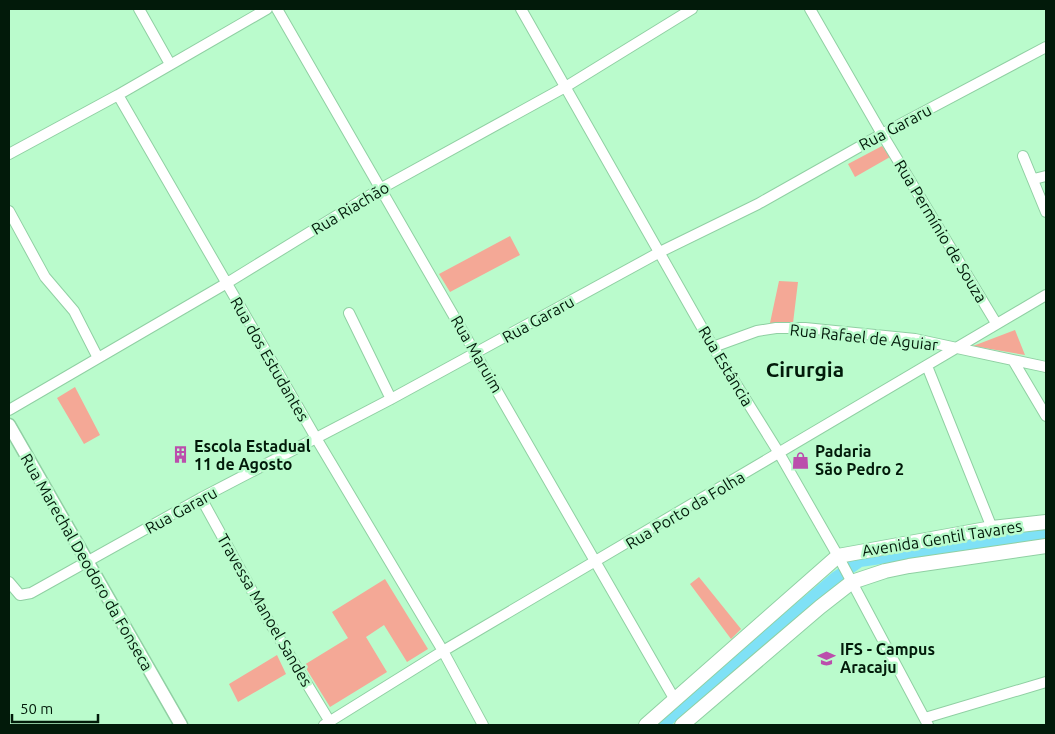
<svg xmlns="http://www.w3.org/2000/svg" width="1055" height="734" viewBox="0 0 1055 734" font-family="Ubuntu,sans-serif">
<style>
.green{fill:#f4a896}
.lines{fill:none;stroke-linecap:round;stroke-linejoin:round}
.canal{stroke:#7fe1f6;stroke-width:12}
.minor-casing{stroke:#90d0a3;stroke-width:12}
.tertiary-casing{stroke:#90d0a3;stroke-width:15}
.secondary-casing{stroke:#90d0a3;stroke-width:16}
.minor{stroke:#fff;stroke-width:10}
.tertiary{stroke:#fff;stroke-width:12}
.secondary{stroke:#fff;stroke-width:14}
.labels{text-anchor:middle;dominant-baseline:central;stroke-width:5;stroke-linejoin:round;paint-order:stroke}
.street-label{font-size:16px;fill:#021a0a;stroke:#bafbcc}
.poi-label{font-size:16px;font-weight:bold;fill:#021a0a;stroke:#bafbcc;text-anchor:start}
.district-label{font-size:21px;font-weight:bold;fill:#021a0a;stroke:#bafbcc}
</style>
<rect width="100%" height="100%" fill="#bafbcc"/>
<path class="green" d="M882 146 890 157 855 177 848 164Z
M510 236 520 255 450 292 439 274Z
M779 281 798 282 793 323H770Z
M1015 330 1025 355 973 346Z
M75 387 100 435 84 444 57 398Z
M699 577 741 629 731 639 690 584Z
M385 579 428 649 407 662 384 625 366 637 387 672 330 707 304 665 348 638 332 612Z
M277 655 286 674 238 702 229 684Z"/>
<g class="lines">
<path class="canal" d="M662 725 835 578 860 561 1046 534"/>
<defs>
<path id="minor" d="M139 9 170 64
M277 9 675 700
M521 9 713 347 779 453 838 556 928 725
M810 9 882 134 996 323
M118 95 316 438 443 651 483 725
M9 154 118 95 267 9
M1023 156 1046 212
M1034 179 1046 176
M9 211 45 277 74 311 98 358
M349 313 391 399
M713 347 757 331 776 328H805L915 339 1046 367
M1014 362 1046 416
M927 366 992 528
M9 410 227 283 380 189 567 86 692 9
M201 498 267 618 330 722
M9 582 20 595 31 593 201 498 391 399 660 252 758 204 882 134 1046 47
M925 718 1046 682
M324 725 443 651 1046 295"/>
<path id="tertiary" d="M9 425 181 725"/>
<path id="secondary" d="M646 725 838 556 992 528 1046 522
M682 725 820 607 852 582 885 571 909 566 1046 546"/>
</defs>
<use href="#minor" class="minor-casing"/>
<use href="#tertiary" class="tertiary-casing"/>
<use href="#secondary" class="secondary-casing"/>
<use href="#minor" class="minor"/>
<use href="#tertiary" class="tertiary"/>
<use href="#secondary" class="secondary"/>
</g>
<defs>
<symbol id="building-bare" viewBox="-9 -9 18 18"><path d="M-4-6H4V6H1V3H-1V6H-4ZM-2.5-4.3h1.7v1.8h-1.7ZM.8-4.3h1.7v1.8H.8ZM-2.5-1h1.7V.8h-1.7ZM.8-1h1.7V.8H.8Z" fill="#bb4eac" stroke="#bafbcc" stroke-width="2.5" paint-order="stroke"/></symbol>
<symbol id="shop-bare" viewBox="-9 -9 18 18"><path d="M-5-2.5h2.3a2.7 3.5 0 0 1 5.4 0H5L5.5 6h-11ZM-1.5-2.5h3a1.5 2.3 0 0 0-3 0Z" fill="#bb4eac" stroke="#bafbcc" stroke-width="2.5" paint-order="stroke"/></symbol>
<symbol id="university-bare" viewBox="-9 -9 18 18"><path d="M0-5L7-2L0 1L-7-2ZM-4 1L0 2.5L4 1V4Q0 6-4 4Z" fill="#bb4eac" stroke="#bafbcc" stroke-width="2.5" paint-order="stroke"/></symbol>
</defs>
<g fill-rule="evenodd">
<use href="#building-bare" x="168" y="442" width="25" height="25"/>
<use href="#shop-bare" x="788" y="448" width="25" height="25"/>
<use href="#university-bare" x="814" y="646" width="25" height="25"/>
</g>
<g class="labels">
<g class="street-label">
<text transform="translate(895 127) rotate(-28)">Rua Gararu</text>
<text transform="translate(350 208) rotate(-31)">Rua Riachão</text>
<text transform="translate(941 231) rotate(59)">Rua Permínio de Souza</text>
<text transform="translate(538 319) rotate(-29)">Rua Gararu</text>
<text transform="translate(864 337) rotate(6)">Rua Rafael de Aguiar</text>
<text transform="translate(477 354) rotate(60)">Rua Maruim</text>
<text transform="translate(270 359) rotate(60)">Rua dos Estudantes</text>
<text transform="translate(726 366) rotate(59)">Rua Estância</text>
<text transform="translate(181 510) rotate(-29)">Rua Gararu</text>
<text transform="translate(685 510) rotate(-31)">Rua Porto da Folha</text>
<text transform="translate(942 538) rotate(-9)">Avenida Gentil Tavares</text>
<text transform="translate(87 562) rotate(60)">Rua Marechal Deodoro da Fonseca</text>
<text transform="translate(265 610) rotate(60)">Travessa Manoel Sandes</text>
</g>
<g class="poi-label">
<text x="194" y="446">Escola Estadual<tspan x="194" dy="18">11 de Agosto</tspan></text>
<text x="815" y="451">Padaria<tspan x="815" dy="18">São Pedro 2</tspan></text>
<text x="840" y="649">IFS - Campus<tspan x="840" dy="18">Aracaju</tspan></text>
</g>
<g class="district-label">
<text x="805" y="369">Cirurgia</text>
</g>
</g>
<rect width="1055" height="734" fill="none" stroke="#021a0a" stroke-width="20"/>
<path d="M12 714v8h86v-8" fill="none" stroke="#021a0a" stroke-width="2.5"/>
<text x="20" y="714" font-size="15" fill="#021a0a" stroke="#bafbcc" stroke-width="4" paint-order="stroke">50 m</text>
</svg>
